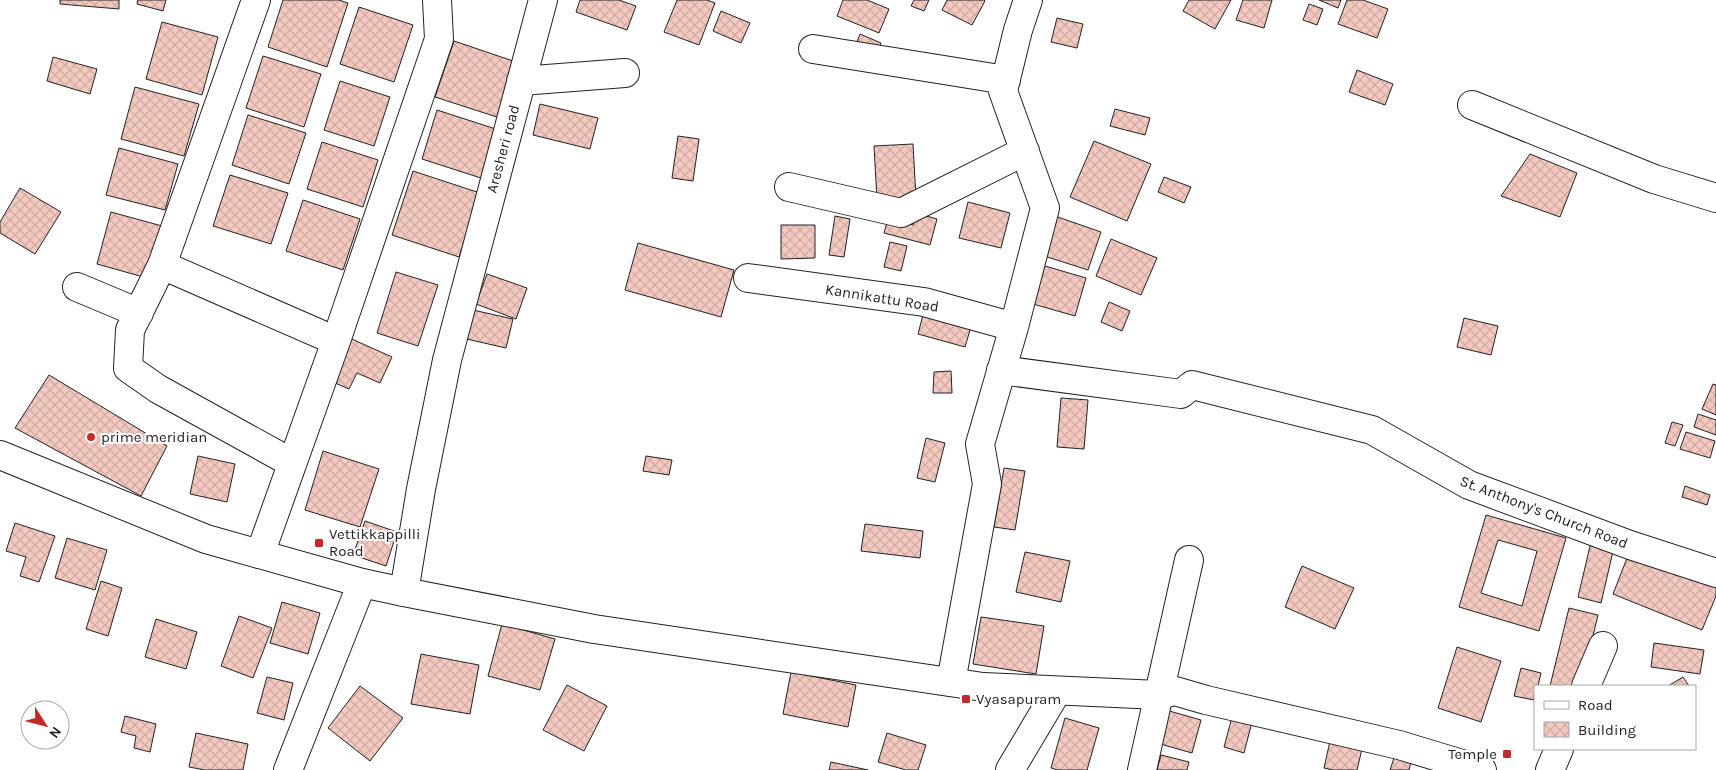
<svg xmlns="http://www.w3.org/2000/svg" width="1716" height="770" viewBox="0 0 1716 770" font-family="Karla,sans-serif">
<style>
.building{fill:url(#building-cross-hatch);stroke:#222;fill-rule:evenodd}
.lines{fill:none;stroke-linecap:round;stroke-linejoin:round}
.minor-casing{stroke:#222;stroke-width:30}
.major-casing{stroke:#222;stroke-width:30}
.minor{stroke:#fff;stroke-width:28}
.major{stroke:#fff;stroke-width:28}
.poi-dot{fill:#c62828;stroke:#fff;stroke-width:2}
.labels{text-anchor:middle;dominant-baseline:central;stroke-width:4;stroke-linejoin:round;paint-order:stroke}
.street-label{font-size:15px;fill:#222;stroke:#fff}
.poi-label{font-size:15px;fill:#222;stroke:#fff;text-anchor:start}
</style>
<defs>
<pattern id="building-cross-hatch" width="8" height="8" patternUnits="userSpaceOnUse" patternTransform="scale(1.25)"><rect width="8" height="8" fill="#f3c9c0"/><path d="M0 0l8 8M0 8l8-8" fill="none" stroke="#d0aca5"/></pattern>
</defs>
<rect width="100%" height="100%" fill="#fff"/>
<path class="building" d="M60 0H119V9L60 4Z
M138 0H166L163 11 137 4Z
M283 0H339L348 3 327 67 268 47Z
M580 0H619L636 6 627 30 576 12Z
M677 0H707L715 3 699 45 664 32Z
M843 0H867L889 9 879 33 837 16Z
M914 0H929L924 11 911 6Z
M947 0H984L985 1 972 25 942 10Z
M1189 0H1231L1215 29 1183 11Z
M1243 0H1272L1264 28 1236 20Z
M1319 0H1341L1338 8Z
M1347 0H1363L1388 9 1377 38 1338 24Z
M1309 4 1323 9 1317 25 1303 20Z
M359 7 413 25 394 82 340 64Z
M721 11 750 23 741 43 713 31Z
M1057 18 1083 24 1077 48 1051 42Z
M162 22 218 37 202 95 146 79Z
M860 34 881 43 876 56 855 47Z
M454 41 519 63 500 118 435 97Z
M263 56 321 74 304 127 246 108Z
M53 57 97 69 90 94 47 81Z
M1357 70 1393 84 1385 105 1349 92Z
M340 81 390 97 374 146 324 130Z
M135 87 199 104 184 156 121 139Z
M540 104 598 118 590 149 533 135Z
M1115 109 1150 118 1145 135 1110 126Z
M437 110 502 131 487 180 422 159Z
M248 115 306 133 289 184 232 165Z
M678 136 699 139 693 181 672 178Z
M1094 141 1151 164 1127 221 1070 197Z
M322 142 378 160 363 207 307 189Z
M913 144 916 198 877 200 874 146Z
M119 148 178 164 165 210 106 195Z
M1530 154 1577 173 1560 217 1501 196Z
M413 171 480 193 459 257 392 235Z
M230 175 288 193 271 244 213 226Z
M1164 177 1191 187 1184 203 1158 192Z
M20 188 61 212 35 254 0 233V222Z
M303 200 360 219 343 270 286 251Z
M968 202 1010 213 1001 248 959 238Z
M111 212 162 226 147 278 97 264Z
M916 213 937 219 930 245 884 233 888 219 913 225Z
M1052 215 1101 232 1088 270 1038 254Z
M835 216 850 219 844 257 829 255Z
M781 225H815V258L781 259Z
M1111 239 1157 258 1141 295 1096 276Z
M890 242 907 246 901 271 884 267Z
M638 243 734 270 721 317 625 290Z
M1045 266 1086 278 1075 316 1033 304Z
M396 272 438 285 418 346 377 333Z
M487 274 527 288 516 319 476 304Z
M1109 302 1130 311 1122 331 1101 322Z
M925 307 973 320 965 347 918 334Z
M464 308 513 319 506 348 458 337Z
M1464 318 1498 326 1491 355 1457 347Z
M345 336 392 357 380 383 357 373 349 389 326 379Z
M951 371 952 393H933L934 372Z
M49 375 167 446 141 496 15 428Z
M1713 384 1716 385V415L1702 409Z
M1061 398 1088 400 1084 449 1057 447Z
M1698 414 1716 420V435L1694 427Z
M1672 422 1683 425 1675 446 1665 443Z
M1686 432 1715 441 1710 458 1680 449Z
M926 438 945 443 935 482 917 478Z
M323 451 379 469 360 527 305 510Z
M198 456 235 464 227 502 190 494Z
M646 456 672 460 669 475 643 471Z
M1004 468 1025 471 1015 530 994 527Z
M1685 486 1710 495 1707 505 1682 497Z
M1486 515 1566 538 1539 631 1459 607ZM1498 540 1537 551 1522 606 1481 593Z
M365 521 397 532 386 566 353 555Z
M15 523 55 536 39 582 20 576 26 557 6 551Z
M865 524 923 531 920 558 861 551Z
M67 538 107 550 95 590 55 578Z
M1591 542 1614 547 1601 603 1578 597Z
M1025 552 1070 561 1061 602 1016 592Z
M1629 553 1716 587V596L1702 630 1613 594Z
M1302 566 1354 588 1335 629 1285 607Z
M101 581 122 588 108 636 86 629Z
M282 602 320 613 308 654 270 643Z
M1569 608 1598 615 1581 686H1550Z
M239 616 272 628 253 678 221 666Z
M981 617 1044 626 1036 674 973 664Z
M156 619 197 632 186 669 145 657Z
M502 624 555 639 540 690 488 676Z
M1654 643 1704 650 1700 674 1651 667Z
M1457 647 1501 661 1481 722 1438 708Z
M421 654 479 665 470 714 411 704Z
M1521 668 1541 673 1538 686H1535L1534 700 1514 696Z
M791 672 856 685 848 727 783 714Z
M267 677 293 683 284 720 257 713Z
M1683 677 1689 686H1668Z
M567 685 607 706 584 751 543 730Z
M360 686 403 718 370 761 328 728Z
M1166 710 1201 720 1192 753 1157 743Z
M125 716 156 724 150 752 134 748 136 736 121 732Z
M1232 717 1252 722 1244 753 1224 747Z
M1065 718 1099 728 1087 770H1058L1051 768Z
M196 733 248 744 243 770H205L189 767Z
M887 733 926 745 918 770H906L878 762Z
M1330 741 1362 749 1357 770H1333L1324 768Z
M1161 755 1189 762 1187 770H1157Z
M1394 758 1411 762 1409 770H1390Z
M831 762 868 770H829Z"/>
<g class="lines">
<defs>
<path id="minor" d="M256 0 162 265 130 330 128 368 158 389 292 463
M813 49 1006 80
M521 81 625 73
M1472 105 1654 179 1716 198
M789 187 901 213 1025 151
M162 265 336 341
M748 278 924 302 1014 327
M77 287 139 313
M1001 370 1181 394 1192 385 1372 430 1469 485 1630 545 1716 573
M260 554 336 341 439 39 437 0
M404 592 421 489 447 360 543 0
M951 682 987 484 980 444 1014 327 1045 208 1003 91 1018 30 1028 0
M1586 686 1603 646
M288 770 362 583
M1010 770 1057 691
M1142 770 1189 560
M1550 770 1559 749"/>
<path id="major" d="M0 455 206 539 362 583 404 592 594 629 983 687 1159 695 1175 691 1206 700 1399 745 1482 770"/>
</defs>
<use href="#minor" class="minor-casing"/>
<use href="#major" class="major-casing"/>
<use href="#minor" class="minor"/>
<use href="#major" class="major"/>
</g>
<g class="poi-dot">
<circle cx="91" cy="437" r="5"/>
<rect x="314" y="538" width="10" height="10" rx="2.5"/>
<rect x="961" y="694" width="10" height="10" rx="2.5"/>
<rect x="1502" y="749" width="10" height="10" rx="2.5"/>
</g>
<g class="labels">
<g class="street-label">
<text transform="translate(503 149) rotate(-75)">Aresheri road</text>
<text transform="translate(882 298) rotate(9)">Kannikattu Road</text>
<text transform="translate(1544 512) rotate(21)">St. Anthony's Church Road</text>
</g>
<g class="poi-label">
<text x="101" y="437">prime meridian</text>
<text x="329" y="534">Vettikkappilli<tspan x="329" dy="17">Road</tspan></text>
<text x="976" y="699">Vyasapuram</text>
<text x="1497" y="754" text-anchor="end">Temple</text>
</g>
</g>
<rect x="1534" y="685" width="162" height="65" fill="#ffffff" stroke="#a7a7a7"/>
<rect x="1544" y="701" width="25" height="8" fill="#ffffff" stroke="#a7a7a7"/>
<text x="1578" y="710" font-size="15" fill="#222222">Road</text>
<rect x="1544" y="722" width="25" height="15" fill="url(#building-cross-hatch)" stroke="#a7a7a7"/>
<text x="1578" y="735" font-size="15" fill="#222222">Building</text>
<g transform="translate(45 725) rotate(126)"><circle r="24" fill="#ffffff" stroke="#a7a7a7"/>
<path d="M0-4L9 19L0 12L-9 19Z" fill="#c62828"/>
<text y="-8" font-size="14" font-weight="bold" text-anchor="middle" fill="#222222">N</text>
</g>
</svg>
